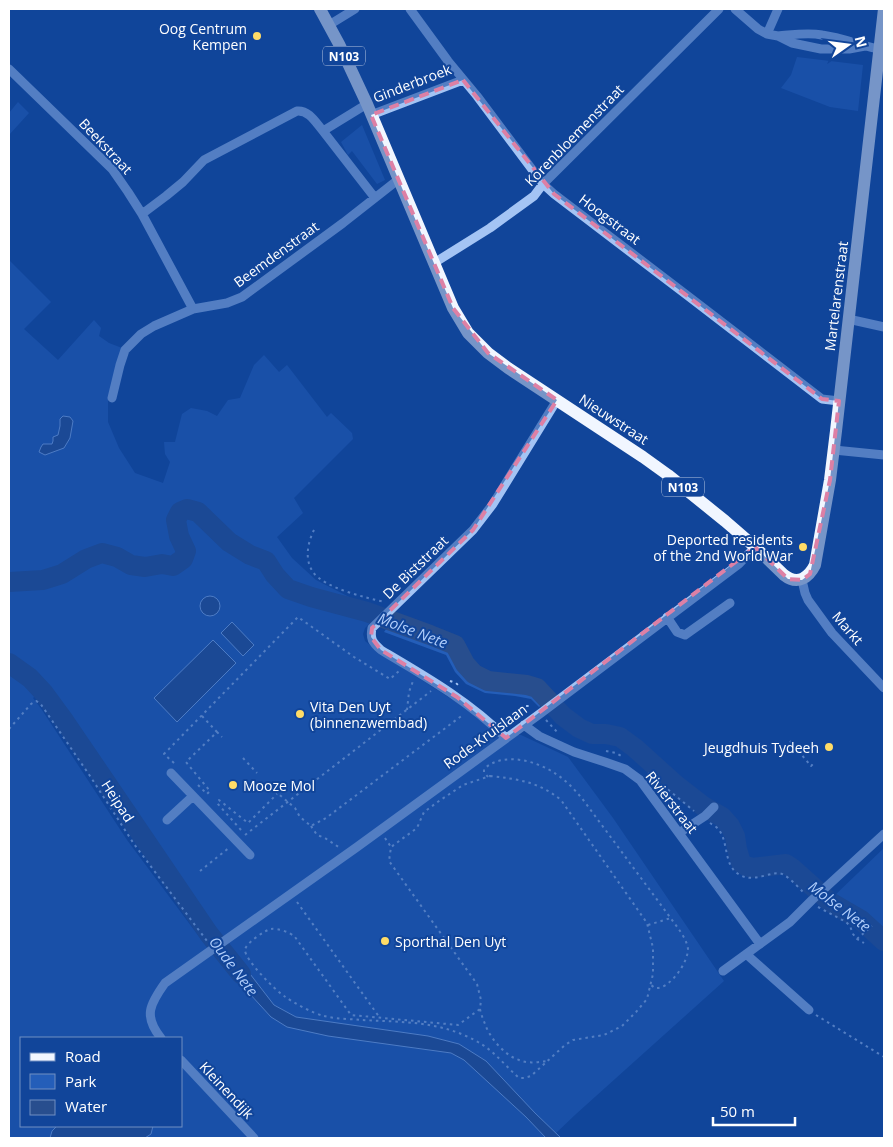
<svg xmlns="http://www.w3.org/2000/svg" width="893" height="1147" viewBox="0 0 893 1147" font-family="'Open Sans',sans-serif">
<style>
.green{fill:#245eb9}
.water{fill:#284e8e;stroke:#96bdf7}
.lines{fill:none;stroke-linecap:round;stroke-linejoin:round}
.river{stroke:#284e8e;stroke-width:20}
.path{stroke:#a4c4f4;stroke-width:2;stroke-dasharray:2.5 4;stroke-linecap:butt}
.minor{stroke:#a4c4f4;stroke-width:9}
.major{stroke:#f1f6ff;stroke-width:12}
.marked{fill:none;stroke:#dd80a5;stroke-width:4;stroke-dasharray:10 6;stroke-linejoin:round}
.poi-dot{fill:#ffdc67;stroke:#11459a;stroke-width:2}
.labels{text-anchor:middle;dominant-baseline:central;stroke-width:4;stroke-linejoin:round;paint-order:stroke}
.shield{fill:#11459a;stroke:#b8c7e1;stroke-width:1}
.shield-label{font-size:12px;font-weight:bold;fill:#fff}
.poi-label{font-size:14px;fill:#fff;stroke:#11459a;text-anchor:end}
.street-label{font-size:14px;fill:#fff;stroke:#11459a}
.water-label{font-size:15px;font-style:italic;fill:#b1cefb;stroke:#11459a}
</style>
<rect width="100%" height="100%" fill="#11459a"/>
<path class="green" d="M797 57 863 65 858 111 830 107 781 88 791 75Z
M18 102 29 113 9 135V113Z
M362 125 385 180 377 184 352 151 348 155 341 142Z
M9 260 51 302 24 329 58 360 94 320 101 328 99 336 109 343 122 348 108 399V422L119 448 135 473 163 483 170 462 165 454 164 442H175L182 414 191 408 207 411 217 416 228 400 240 398 254 365 264 355 279 372 287 365 327 417 331 413 352 433 353 439 294 498 303 513 277 537 292 558 316 580 359 602 374 619 365 628 363 634 365 641 381 654 470 711 498 735H521L568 757 613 818 724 981 576 1114 556 1133 459 1044 428 1036 296 1017 274 1005 230 948 95 754 45 684 9 654Z
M392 621 455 645C460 655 465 668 474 674 493 688 520 677 538 689 542 691 545 696 549 700L539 707 531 699 515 696 485 693 466 684 455 672 446 655 384 632Z
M9 668 17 674 38 693 33 698 42 710 127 840 206 946 221 957 249 993 271 1017 412 1048 451 1053 464 1060 526 1117 546 1138H145L151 1134 153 1126H181V1038H21V1126H57L52 1131 50 1138H9Z
M884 848V937L865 920 832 898Z"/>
<path class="water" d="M63 416 70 417 73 421 70 438 64 448 45 455 39 452 41 447 43 444H52L53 441V437L58 435 60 426V419Z
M200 606a10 10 0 1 1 20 0a10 10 0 1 1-20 0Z
M232 622 254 645 243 656 221 633Z
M213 640 236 663 177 722 154 698Z
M230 948 274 1005 296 1017 428 1036 459 1044 486 1061 535 1113 561 1138H546L526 1117 464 1060 451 1053 328 1036 287 1027 271 1017 249 993 221 957Z
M57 1126H153L151 1134 145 1138H50L52 1131Z"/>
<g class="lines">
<path class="river" d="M9 582 43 580 62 574 86 559 102 553 117 557 131 565 145 567 162 564 173 566 183 559 186 551 179 536 176 520 180 512 187 509 198 512 229 542 250 555 266 561 275 575 288 589 311 597 367 612 430 635 455 645 465 664 474 674 488 681 527 685 537 688 563 716 579 728 592 734H606L620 737 635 748 676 785 703 806 722 817 730 826 735 836 737 849 741 863 746 866 752 868 786 864 792 868 830 902 861 920 884 941
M9 663 30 678 43 692 65 722 209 934 241 974"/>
<path class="path" d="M314 530C308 542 304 559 313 572 324 588 367 598 385 602
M450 681 456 683 459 686
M407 710 409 692 413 681
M202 716 217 732
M505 720C515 719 518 711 525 706H532
M546 720 558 733
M9 729 31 704 36 701 40 703 90 776 134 844 207 941
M790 741 811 766 813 764
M606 751 616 753 623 757
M243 758 257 773
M174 763 164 754 298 617 354 657 390 679 399 671
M648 773 694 811
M490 776C518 779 539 782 561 800L647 923 653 948V974L647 999 636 1012 622 1026 604 1035 573 1040 565 1045 531 1076 524 1078H519C500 1061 492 1047 466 1036 433 1021 398 1022 362 1020 350 1019 336 1019 324 1016 312 1013 294 1003 284 996 275 990 245 960 245 950 245 944 265 930 271 929 277 928 290 932 295 937L351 1015 458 1025 480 1009 481 1000 477 984 389 861 391 847 417 828 424 812 439 801 463 785Z
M488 777 484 772V769C503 751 537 761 556 774 567 781 576 791 584 801L678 928C682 934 687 941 688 949 688 963 669 990 655 988L651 985
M198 785 207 794 210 791 186 762 217 732 222 737
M275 791 295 808 300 817 311 826 326 818 464 714
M710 823C713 825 717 827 719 830 729 843 723 866 740 875 756 884 774 868 784 875 791 879 798 887 804 893
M311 826 317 835 325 838 340 848
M241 830 217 803 219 800 248 823 277 794
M245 835 431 691
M385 838 391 847
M200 871 230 847
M297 902 380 1018
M818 907 846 922 850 926 853 934 857 939 864 943
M648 925 671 918
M857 939 872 926
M480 1009C481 1014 483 1019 485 1024 490 1038 504 1055 519 1060 528 1064 538 1062 547 1061
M816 1015 884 1057"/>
<path class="minor" d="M410 9 448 61 477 96 543 184 554 194 688 296 822 399 839 401
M735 9 758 29 767 34 778 36 792 43 821 49H849L865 46
M329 25 355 9
M767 34 778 9
M778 36C792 35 807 32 822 35 843 38 862 46 883 50
M9 69 112 169 128 192 142 214 193 309
M367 104 323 131 375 198
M371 115 463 80
M142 214 166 196 183 182 204 160 297 111C309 110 316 123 323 131
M434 263 490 228 534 196 543 184 719 9
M848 319 884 327
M112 398 120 365 125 350 141 334 154 326 193 309 227 303 242 297 343 223 399 179
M834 450 884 455
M802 580 805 593 808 600 832 633 884 688
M667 617 677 632 685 635 730 603
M524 725 539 736 574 752 605 762 625 769 640 780 760 944
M506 738C469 701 425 676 381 650 372 642 370 639 372 628L473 530 493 504 557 400
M171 773 250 855
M167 820 193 796
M679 833 705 816 714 807
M746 954 809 1010
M723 971 790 922 812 900 884 834
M161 1038C143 1016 150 1004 165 983L357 847 541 713 739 564 755 547
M181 1060 254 1138"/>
<path class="major" d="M320 9 339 44 367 104 453 308 468 333 488 353 508 368 643 457 668 475 725 521 755 547 784 575C798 586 809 577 815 565L830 480 836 431 884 9"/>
</g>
<path d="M0 0H893V1147H0ZM463 80 554 194 822 399 839 401 830 480 810 574 802 580 788 579 755 547 506 738 457 697 381 650 371 637 372 628 473 530 557 400 488 353 453 308 371 115Z" fill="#11459a" fill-opacity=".55" fill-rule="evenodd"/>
<path class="marked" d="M463 80 554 194 822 399 839 401 830 480 810 574 802 580 788 579 755 547 506 738 457 697 381 650 371 637 372 628 473 530 557 400 488 353 453 308 371 115Z"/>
<g class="poi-dot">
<circle cx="257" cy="36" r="5"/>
<circle cx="803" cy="547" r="5"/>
<circle cx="300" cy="714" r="5"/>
<circle cx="829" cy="747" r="5"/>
<circle cx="233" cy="785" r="5"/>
<circle cx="385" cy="941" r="5"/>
</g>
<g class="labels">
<g class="shield">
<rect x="323" y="46.5" width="42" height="19" rx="4"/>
<rect x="662" y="477.5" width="42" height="19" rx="4"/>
</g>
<g class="shield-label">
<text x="344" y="56">N103</text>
<text x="683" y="487">N103</text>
</g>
<g class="poi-label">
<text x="247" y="28">Oog Centrum<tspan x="247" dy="16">Kempen</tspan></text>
<text x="793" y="539">Deported residents<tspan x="793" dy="16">of the 2nd World War</tspan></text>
<text x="310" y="706" text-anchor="start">Vita Den Uyt<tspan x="310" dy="16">(binnenzwembad)</tspan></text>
<text x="819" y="747">Jeugdhuis Tydeeh</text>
<text x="243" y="785" text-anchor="start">Mooze Mol</text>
<text x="395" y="941" text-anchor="start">Sporthal Den Uyt</text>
</g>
<g class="street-label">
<text transform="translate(412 83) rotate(-21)">Ginderbroek</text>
<text transform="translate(574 135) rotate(-46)">Korenbloemenstraat</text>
<text transform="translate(106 146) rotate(47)">Beekstraat</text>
<text transform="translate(610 219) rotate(37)">Hoogstraat</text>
<text transform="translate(276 254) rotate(-36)">Beemdenstraat</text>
<text transform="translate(836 296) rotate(-83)">Martelarenstraat</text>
<text transform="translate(614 419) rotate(33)">Nieuwstraat</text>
<text transform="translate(415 567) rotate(-44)">De Biststraat</text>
<text transform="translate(848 628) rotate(49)">Markt</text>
<text transform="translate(485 736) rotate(-36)">Rode-Kruislaan</text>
<text transform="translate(118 801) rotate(57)">Heipad</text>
<text transform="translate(672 802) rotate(52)">Rivierstraat</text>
<text transform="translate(227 1090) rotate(47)">Kleinendijk</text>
</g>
<g class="water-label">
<text transform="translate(413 630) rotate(21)">Molse Nete</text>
<text transform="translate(840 906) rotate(37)">Molse Nete</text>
<text transform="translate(234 966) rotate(53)">Oude Nete</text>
</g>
</g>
<rect width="893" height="1147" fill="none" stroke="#ffffff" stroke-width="20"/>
<rect x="20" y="1037" width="162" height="90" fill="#11459a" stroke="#708fc2"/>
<rect x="30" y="1053" width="25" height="8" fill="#f1f6ff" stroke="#708fc2"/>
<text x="65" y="1062" font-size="15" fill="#ffffff">Road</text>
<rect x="30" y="1074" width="25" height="15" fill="#245eb9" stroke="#708fc2"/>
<text x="65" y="1087" font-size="15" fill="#ffffff">Park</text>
<rect x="30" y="1100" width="25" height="15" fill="#284e8e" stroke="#708fc2"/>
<text x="65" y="1112" font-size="15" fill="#ffffff">Water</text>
<g transform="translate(848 45) rotate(76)" stroke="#11459a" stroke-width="4" paint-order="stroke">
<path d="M0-4L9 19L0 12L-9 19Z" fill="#ffffff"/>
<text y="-8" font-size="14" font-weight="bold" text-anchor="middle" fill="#ffffff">N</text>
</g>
<path d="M713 1117v8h82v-8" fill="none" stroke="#ffffff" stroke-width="2.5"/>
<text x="720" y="1117" font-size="15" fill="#ffffff" stroke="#11459a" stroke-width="4" paint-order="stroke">50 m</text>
</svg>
